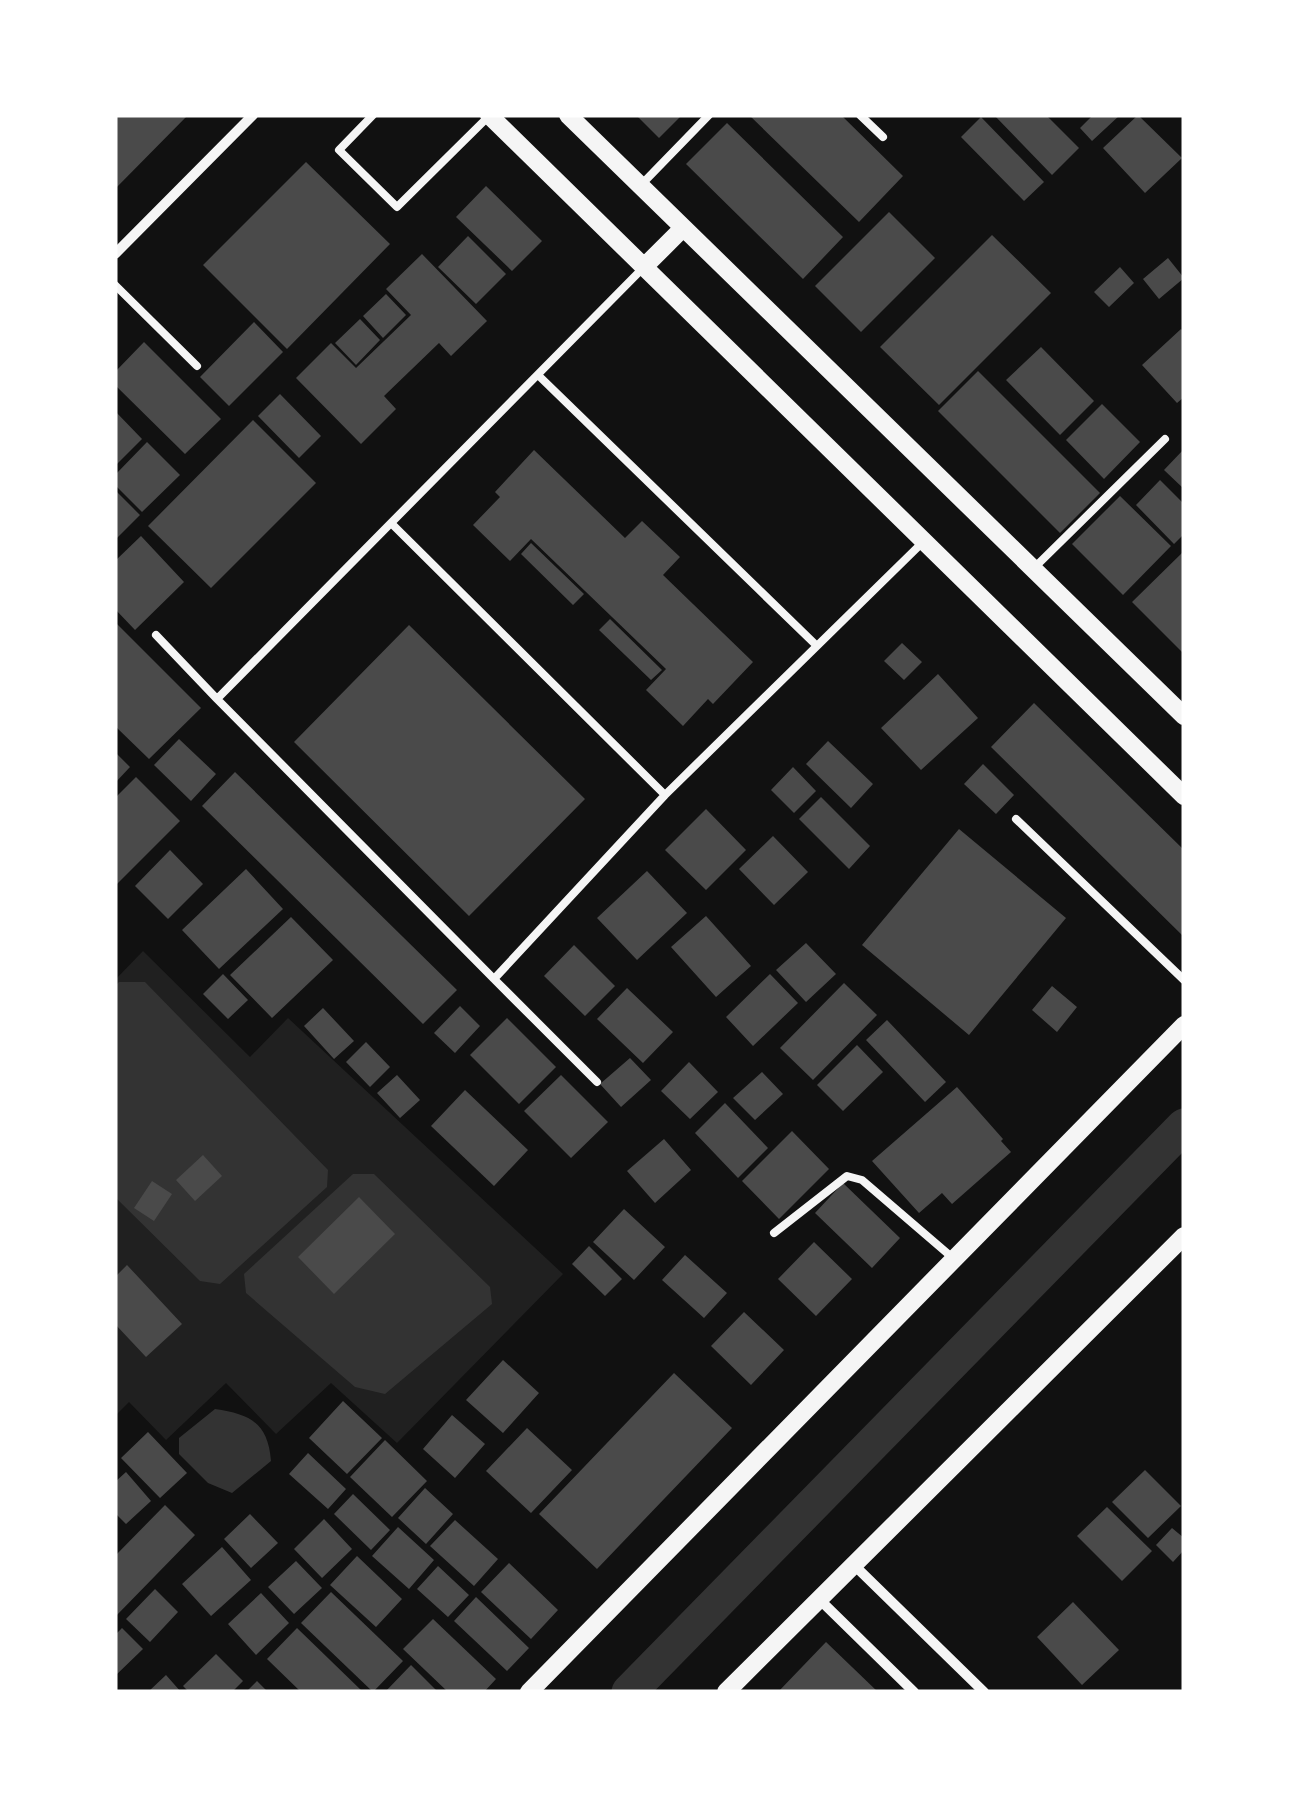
<svg xmlns="http://www.w3.org/2000/svg" width="1299" height="1807" viewBox="0 0 1299 1807" font-family="Spectral,serif">
<style>
.green{fill:#202020}
.water{fill:#333}
.lines{fill:none;stroke-linecap:round;stroke-linejoin:round}
.canal{stroke:#333;stroke-width:35}
.building{fill:#4a4a4a}
.service{stroke:#f5f5f5;stroke-width:8}
.minor{stroke:#f5f5f5;stroke-width:10}
.tertiary{stroke:#f5f5f5;stroke-width:18}
</style>
<rect width="100%" height="100%" fill="#111"/>
<path class="green" d="M143 951 250 1057 288 1018 563 1274 397 1443 331 1383 276 1434 226 1383 166 1440 129 1402 115 1416V980Z"/>
<path class="water" d="M119 982H145L328 1170 327 1187 220 1284 200 1281 115 1197V986Z
M353 1174H374L490 1287 492 1304 385 1394 355 1387 246 1293 244 1274Z
M215 1409C250 1414 268 1423 271 1461L232 1493 208 1483 179 1454V1438Z"/>
<g class="lines">
<path class="canal" d="M629 1692 1184 1126"/>
</g>
<path class="building" d="M115 115H188L115 189Z
M636 115H682L659 138Z
M749 115H841L903 176 859 222Z
M994 115H1046L1079 148 1052 175Z
M1093 115H1120L1092 141 1080 128Z
M1138 115 1182 158 1145 193 1103 148Z
M981 117 1044 182 1024 201 961 137Z
M727 123 843 237 803 279 686 164Z
M306 162 390 244 287 349 203 265Z
M486 186 542 241 512 271 456 217Z
M889 212 935 258 861 332 815 286Z
M992 235 1051 293 939 405 880 347Z
M468 236 506 274 476 304 438 267Z
M422 254 487 321 451 356 439 343 384 396 396 409 361 444 296 378 331 343 356 368 411 315 386 289Z
M1168 258 1184 278 1159 299 1143 279Z
M1120 267 1134 283 1109 307 1094 292Z
M386 294 406 315 383 338 363 316Z
M360 319 380 340 356 365 335 343Z
M254 322 283 352 229 406 200 377Z
M1181 329 1184 332V397L1177 403 1142 365Z
M144 342 221 419 185 454 115 385V372Z
M1041 347 1094 401 1060 435 1006 380Z
M978 371 1100 493 1060 533 938 411Z
M280 394 321 436 299 458 258 416Z
M1102 404 1140 442 1104 479 1066 440Z
M115 411 142 439 115 466Z
M253 420 316 483 211 588 148 526Z
M147 442 180 475 142 512 115 485V475Z
M1184 449V489L1164 470Z
M534 450 625 538 642 521 680 557 663 575 753 662 713 704 708 699 683 726 646 690 666 669 531 539 510 561 473 525 500 497 495 492Z
M1160 480 1184 504V534L1174 544 1136 505Z
M115 490 140 515 115 540Z
M1120 496 1171 546 1123 595 1072 544Z
M141 536 184 582 135 630 115 609V561Z
M531 543 584 594 573 605 521 554Z
M1184 551V654L1132 602Z
M610 619 662 670 651 680 599 630Z
M115 622 201 708 149 759 115 726Z
M409 625 585 799 469 916 294 742Z
M902 643 922 662 904 680 884 661Z
M938 674 978 718 921 770 881 728Z
M1034 703 1184 850V937L991 747Z
M179 739 216 774 191 801 154 765Z
M828 741 873 784 851 808 806 764Z
M115 752 130 767 115 783Z
M983 764 1014 795 996 814 964 784Z
M793 767 816 791 794 813 771 790Z
M235 772 457 990 423 1024 202 806Z
M136 777 180 821 115 886V798Z
M821 797 870 846 849 869 799 819Z
M706 809 746 850 706 890 665 850Z
M959 829 1066 918 969 1035 862 945Z
M773 836 808 872 774 905 739 869Z
M170 850 203 884 168 919 135 886Z
M246 869 283 909 219 969 182 930Z
M647 871 687 913 637 960 597 918Z
M706 916 751 966 716 997 671 947Z
M291 917 333 960 272 1018 230 975Z
M806 943 836 974 806 1002 776 970Z
M574 945 615 986 585 1016 544 976Z
M223 974 248 1000 228 1019 203 994Z
M770 974 798 1003 753 1046 726 1017Z
M844 983 877 1015 813 1080 780 1048Z
M1052 986 1077 1007 1057 1032 1032 1010Z
M627 988 673 1032 643 1063 597 1019Z
M460 1006 480 1026 455 1053 434 1033Z
M323 1008 354 1041 334 1059 304 1026Z
M507 1018 556 1067 519 1104 470 1055Z
M887 1020 946 1082 925 1102 866 1040Z
M366 1042 390 1067 370 1087 346 1062Z
M857 1045 883 1072 843 1111 817 1085Z
M630 1058 651 1080 621 1107 600 1084Z
M689 1062 718 1092 690 1119 661 1091Z
M762 1072 783 1094 755 1120 733 1098Z
M397 1075 420 1100 400 1118 377 1093Z
M561 1075 608 1122 571 1158 524 1111Z
M957 1087 1003 1139 1001 1141 1011 1152 952 1204 942 1193 919 1213 872 1161Z
M465 1090 528 1150 494 1186 431 1126Z
M725 1103 768 1148 738 1178 695 1133Z
M792 1131 829 1169 779 1219 742 1181Z
M664 1139 691 1170 655 1203 627 1171Z
M203 1155 222 1176 195 1201 176 1180Z
M152 1181 172 1194 154 1221 134 1208Z
M843 1183 900 1238 872 1268 815 1213Z
M359 1197 395 1234 334 1294 298 1257Z
M624 1209 665 1247 634 1280 593 1242Z
M814 1242 852 1279 816 1316 778 1279Z
M589 1246 622 1279 605 1296 572 1264Z
M685 1255 727 1293 704 1318 662 1280Z
M127 1265 182 1324 146 1357 115 1324V1277Z
M744 1312 784 1350 751 1385 711 1346Z
M503 1360 539 1393 503 1433 466 1400Z
M674 1373 732 1428 597 1569 539 1514Z
M343 1401 382 1438 347 1474 309 1438Z
M452 1415 485 1444 455 1478 423 1449Z
M527 1428 572 1470 531 1513 486 1471Z
M148 1432 187 1473 160 1498 121 1458Z
M385 1440 427 1481 392 1517 350 1477Z
M308 1453 346 1489 328 1509 289 1474Z
M1145 1470 1181 1506 1148 1538 1112 1502Z
M126 1472 151 1501 126 1524 115 1513V1482Z
M425 1488 453 1514 426 1544 398 1518Z
M353 1494 390 1530 371 1550 334 1514Z
M165 1505 195 1535 115 1617V1556Z
M1107 1507 1152 1551 1122 1581 1077 1536Z
M250 1514 278 1543 251 1568 224 1539Z
M324 1519 352 1549 322 1578 294 1549Z
M455 1520 498 1559 474 1586 430 1546Z
M398 1527 434 1560 409 1589 372 1556Z
M1172 1528 1184 1538V1550L1173 1562 1156 1545Z
M222 1547 251 1580 211 1616 182 1584Z
M357 1556 402 1599 376 1627 330 1585Z
M296 1561 322 1588 294 1614 268 1587Z
M509 1563 558 1610 531 1639 481 1592Z
M438 1566 469 1595 448 1617 417 1589Z
M155 1589 178 1612 150 1642 126 1619Z
M331 1592 403 1661 373 1692 301 1623Z
M261 1593 289 1623 256 1655 228 1624Z
M476 1597 529 1648 507 1671 454 1621Z
M1073 1602 1119 1650 1082 1685 1037 1637Z
M433 1619 496 1679 484 1692H448L403 1649Z
M122 1628 143 1649 115 1676V1635Z
M297 1628 363 1692H301L267 1659Z
M826 1642 878 1692H778Z
M216 1654 243 1681 232 1692H189L183 1686Z
M411 1665 438 1692H385Z
M166 1675 181 1692H148Z
M257 1681 268 1692H246Z"/>
<g class="lines">
<path class="service" d="M373 115 339 150 397 207 490 115
M860 115 883 137
M640 186 709 115
M644 267 217 699 494 979 665 795 924 541
M115 285 197 366
M538 375 817 646
M391 523 665 795
M1033 569 1165 439
M156 635 217 699
M1016 819 1184 980
M494 979 597 1082
M774 1233 847 1176 862 1180 954 1259"/>
<path class="minor" d="M115 254 253 115
M854 1565 984 1692
M819 1599 914 1692"/>
<path class="tertiary" d="M489 115 1184 796
M568 115 1184 716
M644 267 683 228
M529 1692 1184 1025
M726 1692 1184 1236"/>
</g>
<rect width="1299" height="1807" fill="none" stroke="#ffffff" stroke-width="235"/>
</svg>
